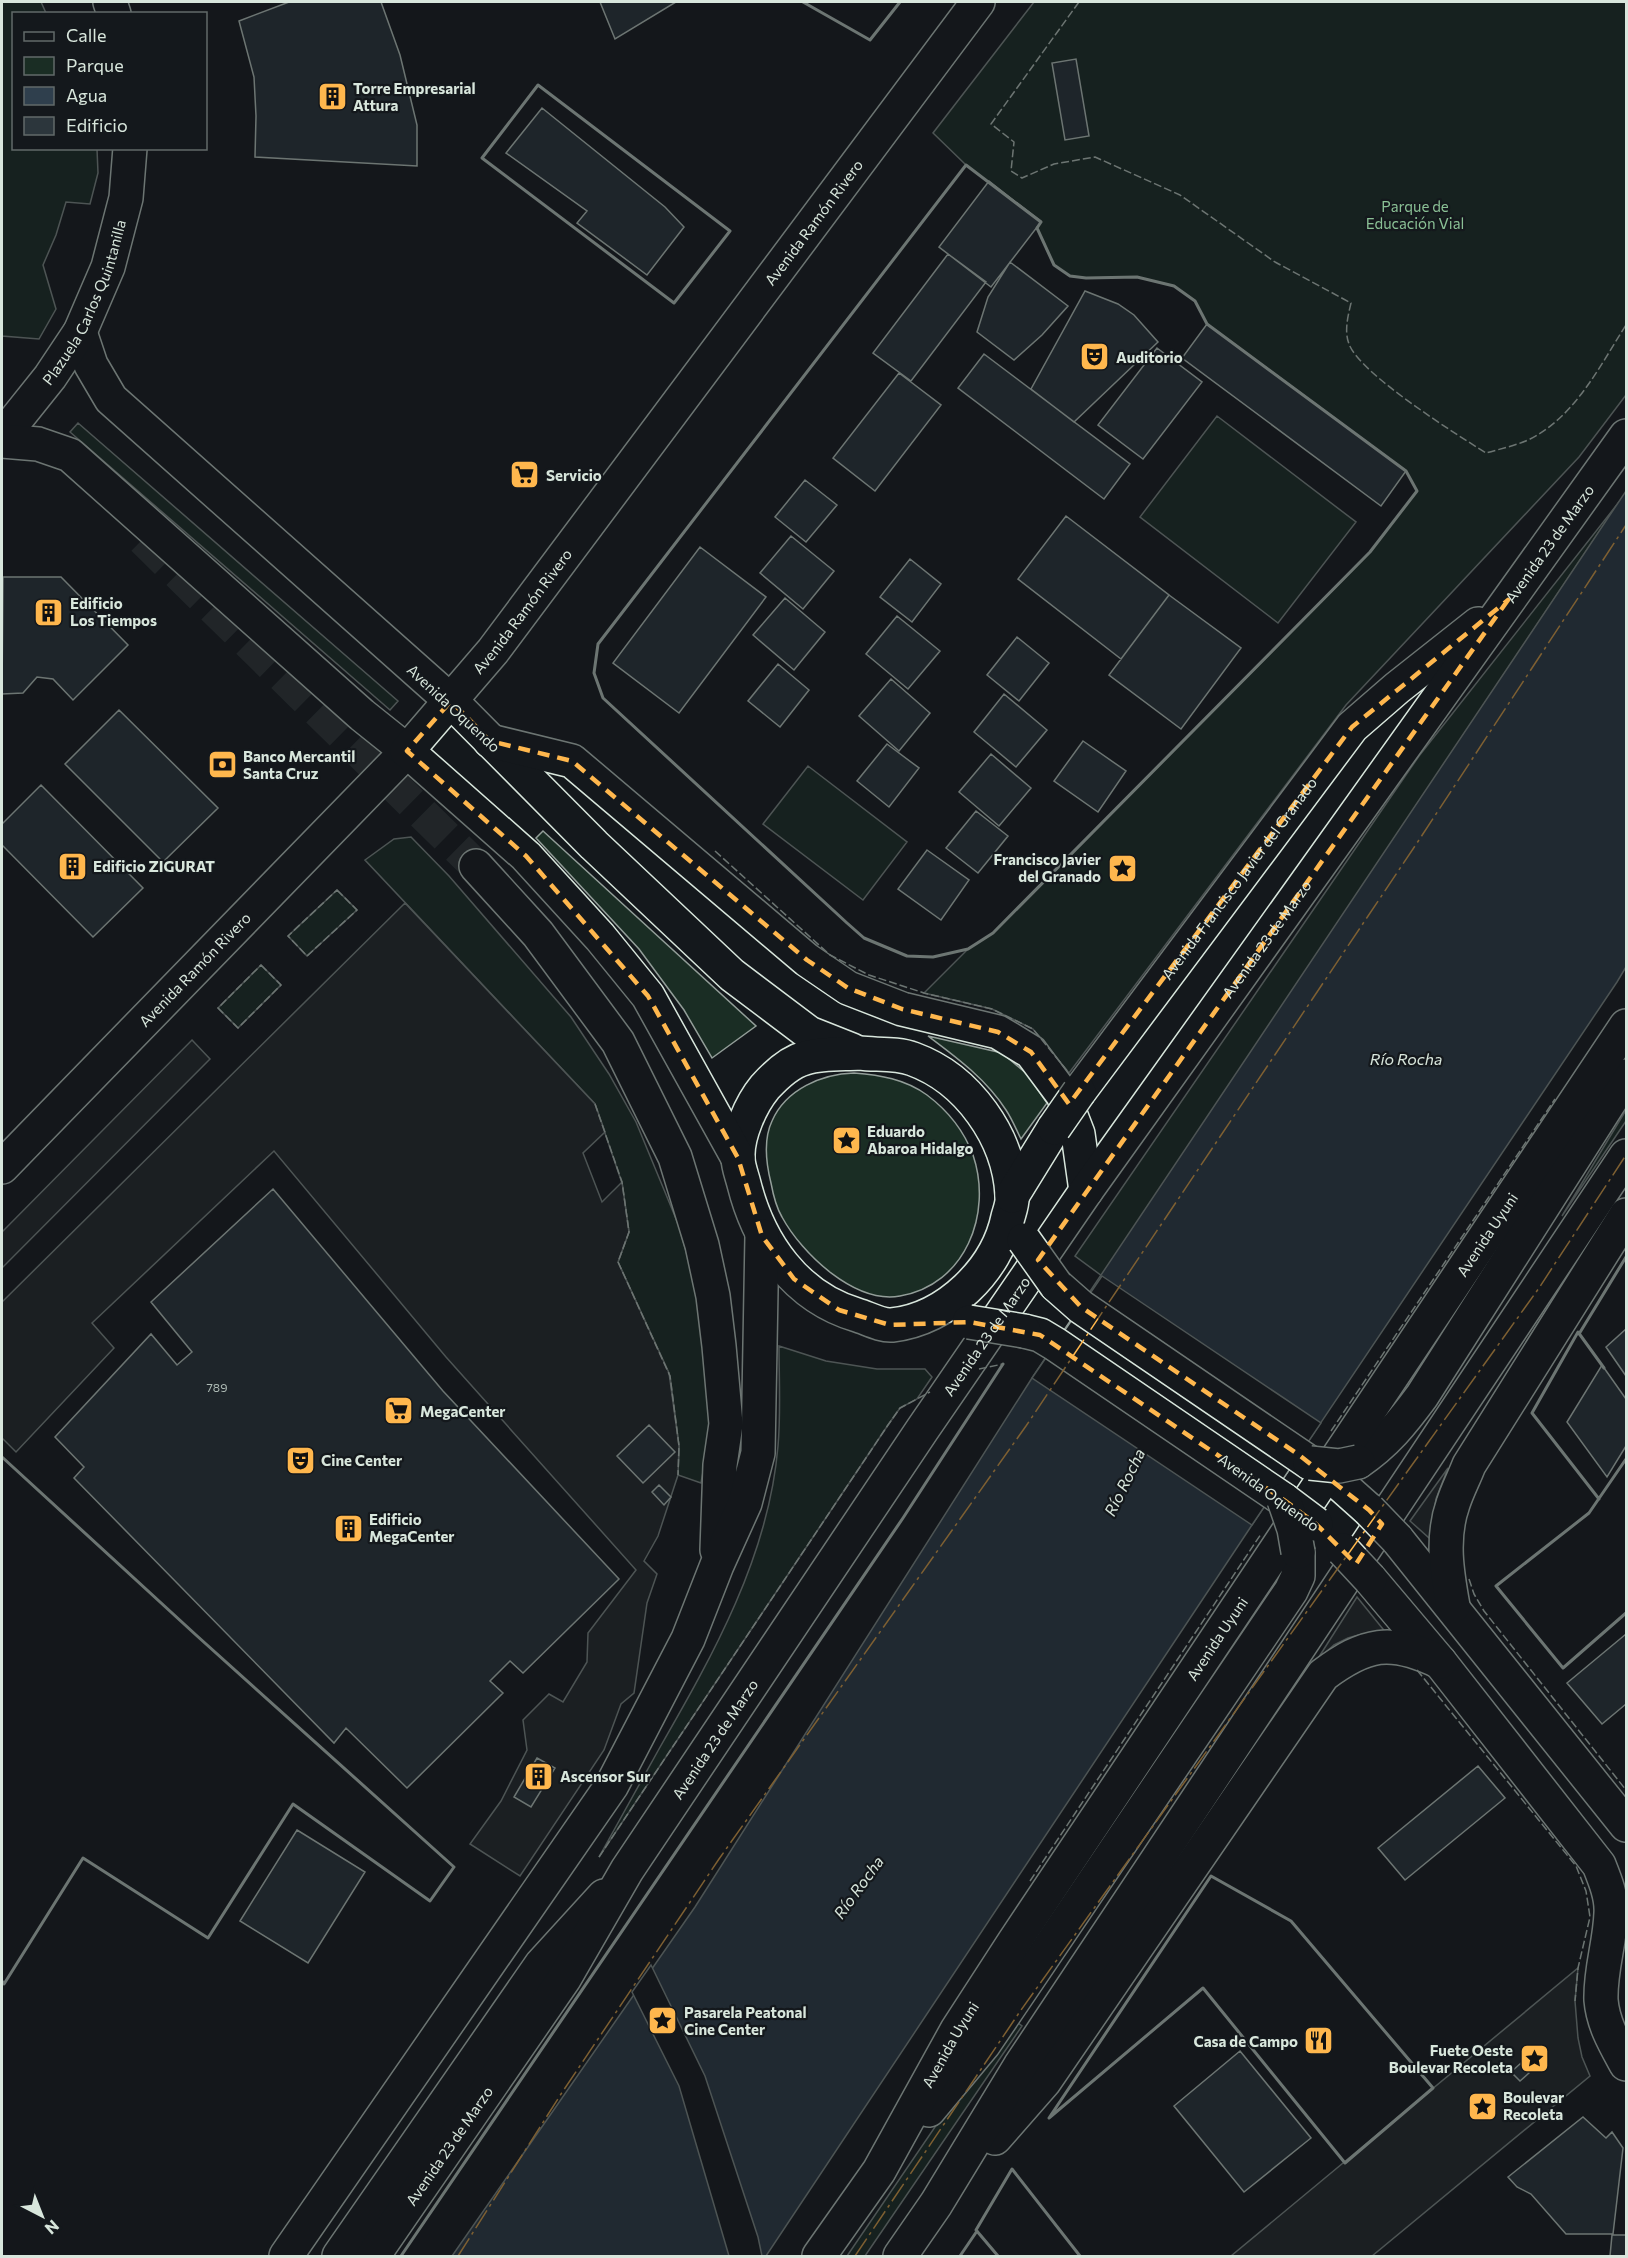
<svg xmlns="http://www.w3.org/2000/svg" width="1628" height="2258" viewBox="0 0 1628 2258" font-family="Commissioner,sans-serif">
<style>
.green{fill:#1a2d24;stroke:#939e99;stroke-width:1.5}
.parking{fill:#24282b;stroke:#939e99;stroke-width:1.5}
.water{fill:#2f3f4d;stroke:#939e99;stroke-width:1.5}
.pier{fill:#14181c;stroke:#939e99;stroke-width:1.5}
.building{fill:#2c363c;stroke:#d8e6dc;stroke-width:1.5}
.lines{fill:none;stroke-linecap:round;stroke-linejoin:round}
.primary-tunnel{stroke:#313739;stroke-width:33;stroke-dasharray:33 16;stroke-linecap:butt}
.tertiary-casing{stroke:#d8e6dc;stroke-width:36}
.secondary-casing{stroke:#d8e6dc;stroke-width:36}
.primary-casing{stroke:#d8e6dc;stroke-width:36}
.tertiary{stroke:#14181c;stroke-width:33}
.secondary{stroke:#14181c;stroke-width:33}
.primary{stroke:#14181c;stroke-width:33}
.secondary-bridge-casing{stroke:#d8e6dc;stroke-width:36;stroke-linecap:butt}
.primary-bridge-casing{stroke:#d8e6dc;stroke-width:36;stroke-linecap:butt}
.secondary-bridge{stroke:#14181c;stroke-width:33}
.primary-bridge{stroke:#14181c;stroke-width:33}
.fence{stroke:#d8e6dc;stroke-width:1.5;stroke-dasharray:8 3;stroke-linecap:butt}
.wall{stroke:#d8e6dc;stroke-width:3}
.power{stroke:#ffb74d;stroke-width:1.5;stroke-dasharray:21 4.5 3 4.5;stroke-linecap:butt}
.marked{fill:none;stroke:#ffb74d;stroke-width:4.5;stroke-dasharray:12 8;stroke-linejoin:round}
.labels{text-anchor:middle;dominant-baseline:central;stroke-width:4.5;stroke-linejoin:round;paint-order:stroke}
.number-label{font-size:12px;fill:#adbab4}
.poi-label{font-size:15px;font-weight:bold;fill:#d8e6dc;stroke:#14181c;text-anchor:start}
.park-label{font-size:15px;fill:#8ac095;stroke:#14181c}
.street-label{font-size:15px;fill:#d8e6dc;stroke:#14181c}
.water-label{font-size:16px;font-style:italic;fill:#d8e6dc;stroke:#14181c}
</style>
<rect width="100%" height="100%" fill="#14181c"/>
<path class="green" d="M2 2H41L46 13 14 14V148L97 149 98 173 90 204 66 202 56 235 43 265 56 309 39 339 2 336Z
M1034 2H1626V395L1579 457 1346 705 1069 1073 1033 1029 992 1009 924 993 968 949 993 933 1340 583 1370 552 1417 491 1406 471 1207 324 1195 301 1174 286 1137 277 1086 278 1070 276 1054 265 1037 228 1041 221 966 165 933 133Z
M1217 416 1356 522 1278 623 1140 517Z
M78 423 398 701 390 710 70 432Z
M1619 502 1102 1276 1075 1256 1419 756Z
M808 766 907 842 863 900 763 824Z
M543 831 756 1026 712 1058 684 1010 639 949 536 838Z
M411 837 449 876 571 1017 609 1074 636 1122 679 1226 689 1262 708 1353 712 1422 701 1483 678 1475 679 1446 670 1376 618 1262 629 1232 622 1183 595 1104 365 860 394 839Z
M337 890 357 910 307 956 288 936Z
M261 965 281 985 238 1028 218 1008Z
M928 1036 1002 1053 1027 1074 1047 1103 1021 1139C1016 1129 1012 1119 1006 1110 986 1079 956 1057 928 1036Z
M854 1073C880 1075 905 1079 927 1095 947 1110 964 1131 973 1155 993 1214 965 1285 900 1296 855 1304 802 1254 782 1217 776 1207 773 1194 771 1183 766 1163 763 1140 772 1121 786 1089 822 1074 854 1073Z
M1626 1110V1121L1562 1216Z
M779 1346 826 1361 877 1369H925L932 1377 917 1399 900 1408 888 1425 599 1857C619 1821 639 1785 659 1749 713 1655 769 1556 778 1446 781 1413 779 1379 779 1346Z
M1010 2017 1022 2026 865 2256H847Z"/>
<path class="parking" d="M405 903 595 1104 605 1132 583 1153 602 1202 622 1182 629 1232 618 1262 669 1373 679 1446 678 1475 658 1536 644 1561 657 1574 647 1603 634 1693 621 1704 604 1750 520 1876 470 1844 501 1801 527 1750 523 1720 549 1694 563 1702 587 1662 588 1633 636 1570 446 1357 274 1151 92 1323 114 1348 16 1452 2 1438V1302Z
M192 1040 210 1059 2 1268V1232Z
M1448 1468 1436 1499 1433 1518 1437 1545 1410 1521Z
M1357 1597 1387 1634H1362L1348 1638 1334 1645 1317 1660Z
M1578 1968 1575 2001 1578 2038 1582 2057 1590 2076 1372 2256H1231Z"/>
<path class="water" d="M1626 491V967L1617 982 1252 1525 766 2256H452L695 1907 1032 1378Z"/>
<path class="pier" d="M1102 1276 1321 1423 1252 1525 1032 1378Z
M651 1965 705 2076 758 2237 762 2256H729L679 2086 632 1992Z"/>
<path class="building" d="M289 2H381L400 55 417 125V166L255 157 256 116 254 77 239 21Z
M600 2H676L615 39Z
M1076 59 1089 136 1065 140 1052 63Z
M542 108 665 207 684 227 647 275 577 223 587 211 506 153Z
M989 181 1041 222 991 287 939 247Z
M948 254 986 282 911 381 873 353Z
M1010 262 1068 306 1042 335 1014 360 977 332 988 297Z
M1085 291 1118 304 1134 315 1158 342 1074 422 1031 389Z
M1207 324 1406 471 1381 506 1182 358Z
M1157 348 1202 382 1143 459 1098 425Z
M984 354 1130 464 1104 499 958 388Z
M899 373 941 405 875 491 833 458Z
M805 480 837 505 806 542 775 517Z
M1066 516 1169 595 1121 659 1018 579Z
M791 536 834 571 803 609 760 573Z
M700 547 766 597 679 713 613 663Z
M910 559 941 584 912 622 880 597Z
M3 577H61L128 645 73 700 53 679 37 677 23 693 2 694Z
M1169 595 1241 648 1181 729 1109 675Z
M785 598 825 632 794 670 753 635Z
M897 616 940 651 908 689 866 654Z
M1017 637 1049 663 1019 701 987 675Z
M778 664 809 690 780 727 748 701Z
M891 679 930 713 899 751 859 716Z
M1004 694 1047 730 1016 767 974 732Z
M119 710 218 808 163 862 65 764Z
M1083 741 1126 771 1098 812 1054 781Z
M887 744 919 768 889 807 857 781Z
M991 754 1031 788 999 826 959 792Z
M41 785 143 888 93 937 2 845V824Z
M976 811 1008 836 978 873 946 848Z
M927 850 969 880 941 920 898 889Z
M273 1189 443 1391 619 1579 523 1673 510 1661 490 1681 503 1693 407 1788 346 1728 334 1743 74 1478 84 1467 55 1437 151 1334 177 1365 192 1352 151 1302Z
M1626 1329V1376L1606 1347Z
M1602 1365 1626 1399V1446L1607 1477 1567 1422Z
M649 1425 675 1452 643 1483 617 1456Z
M659 1485 671 1497 664 1505 652 1492Z
M1626 1634V1704L1602 1724 1567 1683Z
M537 1758 555 1768 531 1807 514 1797Z
M1478 1766 1505 1798 1405 1880 1378 1848Z
M297 1830 365 1872 308 1963 240 1921Z
M1240 2051 1311 2138 1244 2192 1174 2106Z
M1521 2063 1529 2073 1520 2081 1511 2072Z
M1583 2117 1606 2138 1612 2132 1623 2148 1613 2234H1566L1531 2194 1517 2187 1508 2177Z
M1612 2235H1626V2256H1610Z"/>
<g class="lines">
<path class="primary-tunnel" d="M143 539 476 866"/>
<defs>
<g id="tertiary">
<path id="s1" d="M2 1167 407 751"/>
</g>
<g id="secondary">
<path d="M110 2 114 14"/>
<path d="M80 332 91 365 111 399 451 701"/>
<path id="s2" d="M2 437 50 377 80 332 108 267 126 198 130 148"/>
<path d="M2 441 38 444 70 455 362 715 407 751"/>
<path d="M1056 1285 1081 1307 1310 1463"/>
<path d="M1024 1331 1040 1335 1055 1344 1284 1500"/>
<path d="M1341 1485 1369 1510"/>
<path d="M1397 1539 1626 1825"/>
<path d="M1370 1579 1440 1662 1599 1865C1605 1880 1612 1897 1611 1913 1610 1943 1600 1970 1601 2000 1603 2024 1615 2044 1626 2064"/>
<path d="M339 2256 541 1965 604 1896"/>
</g>
<g id="primary">
<path d="M451 701 594 845 732 975 809 1033 852 1050"/>
<path d="M490 741 572 761 807 960 848 988 902 1009 998 1032 1031 1052 1063 1095 1078 1134 1086 1191"/>
<path d="M476 866 538 934 618 1042 675 1157 702 1245 713 1296 719 1346 726 1424 720 1465 717 1550"/>
<path d="M859 1053C876 1055 897 1053 913 1059 968 1079 1009 1137 1012 1195 1013 1202 1010 1210 1008 1217 997 1270 947 1319 892 1325 882 1326 867 1318 857 1315 796 1297 759 1244 744 1184 742 1176 738 1166 738 1158 737 1135 751 1104 765 1087 775 1076 790 1062 805 1058 821 1053 842 1054 859 1053Z"/>
<path id="s3" d="M1079 1092 1352 727 1397 688 1478 624"/>
<path id="s4" d="M738 1158 648 996 600 937 526 856 407 751 493 651 978 2"/>
<path d="M1012 1196 1054 1128"/>
<path d="M1358 1462C1386 1443 1402 1423 1422 1396L1626 1076"/>
<path d="M1453 1606C1447 1573 1441 1538 1453 1504 1457 1491 1464 1478 1469 1465L1626 1215"/>
<path d="M929 2110 984 2044 1291 1591 1298 1576V1552"/>
<path d="M995 2138 1044 2082 1323 1675C1366 1643 1390 1638 1440 1662"/>
<path d="M286 2256 612 1785 688 1639 717 1565 745 1503 758 1453 762 1236"/>
<path id="s5" d="M373 2256 564 1979 627 1870 922 1430 1086 1191 1626 436"/>
<path id="s6" d="M819 2256 879 2171 957 2030 1014 1942 1626 1026"/>
<path d="M900 2256 936 2204 1020 2066 1626 1156"/>
</g>
</defs>
<use href="#tertiary" class="tertiary-casing"/>
<use href="#secondary" class="secondary-casing"/>
<use href="#primary" class="primary-casing"/>
<use href="#tertiary" class="tertiary"/>
<use href="#secondary" class="secondary"/>
<use href="#primary" class="primary"/>
<defs>
<path id="secondary-bridge" d="M1024 1240 1056 1285
M969 1322 1024 1331
M1284 1500 1316 1524
M1369 1510 1397 1539
M1343 1550 1370 1579"/>
<path id="primary-bridge" d="M1054 1128 1079 1092
M1310 1463 1339 1466 1358 1462
M1284 1500 1294 1529 1298 1552"/>
</defs>
<use href="#secondary-bridge" class="secondary-bridge-casing"/>
<use href="#primary-bridge" class="primary-bridge-casing"/>
<use href="#secondary-bridge" class="secondary-bridge"/>
<use href="#primary-bridge" class="primary-bridge"/>
<path class="fence" d="M1079 2 991 124 1014 142 1011 171 1022 178 1054 164 1095 157 1180 195 1275 262 1351 303C1348 316 1344 331 1349 344 1360 374 1456 434 1486 453 1503 448 1524 444 1539 434 1579 409 1601 364 1626 325
M715 851 830 955 869 975 924 993 992 1009 1033 1029 1069 1073
M337 890 357 910 307 956 288 936Z
M261 965 281 985 238 1028 218 1008Z
M595 1104 622 1182 629 1232 618 1262 670 1376 679 1446 678 1475
M979 1369 1003 1364
M1331 1431 1555 1099
M1469 1579 1474 1594 1484 1611 1626 1790
M1417 1670 1576 1866 1586 1891 1590 1917 1578 1968 1575 2001
M599 1857 888 1425 900 1408 930 1392
M1030 1881 1261 1534"/>
<path class="wall" d="M803 2 870 40 900 2
M538 85 730 231 674 303 482 158Z
M966 165 1041 222 1037 228 1054 265 1070 276 1086 278 1137 277 1174 286 1195 301 1207 324 1406 471 1417 491 1370 552 993 933 968 949 933 957 907 956 864 938 847 923 603 698 594 673 598 644Z
M1579 1334 1626 1257
M2 1457 196 1635 454 1867 430 1901 293 1804 208 1938 83 1858 4 1984 2 1981
M1626 1459 1589 1513 1496 1586 1563 1668 1626 1613
M1599 1499 1532 1413 1578 1332 1604 1368
M1211 1876 1291 1921 1433 2088 1345 2163 1203 1988 1049 2118Z
M401 2256 903 1518 1003 1364
M960 2256 977 2231
M998 2256 976 2230 1012 2169 1080 2256"/>
<path class="power" d="M458 2256 561 2094 719 1859 1026 1426 1417 843 1626 525
M855 2256 1021 2010 1539 1288 1626 1155"/>
</g>
<path d="M0 0H1628V2258H0ZM1508 600 1038 1260 1081 1307 1299 1455 1369 1510 1382 1524 1356 1564 1316 1524 1284 1500 1040 1335 969 1322 890 1325 839 1310 794 1279 762 1236 738 1158 648 996 526 856 407 751 451 701 490 741 572 761 807 960 848 988 902 1009 998 1032 1031 1052 1069 1104 1352 727Z" fill="#14181c" fill-opacity=".55" fill-rule="evenodd"/>
<path class="marked" d="M1508 600 1038 1260 1081 1307 1299 1455 1369 1510 1382 1524 1356 1564 1316 1524 1284 1500 1040 1335 969 1322 890 1325 839 1310 794 1279 762 1236 738 1158 648 996 526 856 407 751 451 701 490 741 572 761 807 960 848 988 902 1009 998 1032 1031 1052 1069 1104 1352 727Z"/>
<defs>
<symbol id="building-square" viewBox="-11 -11 22 22"><rect x="-9" y="-9" width="18" height="18" rx="4" fill="#ffb74d" stroke="#14181c"/><path d="M-4-6H4V6H1V3H-1V6H-4ZM-2.5-4.3h1.7v1.8h-1.7ZM.8-4.3h1.7v1.8H.8ZM-2.5-1h1.7V.8h-1.7ZM.8-1h1.7V.8H.8Z" fill="#111"/></symbol>
<symbol id="theatre-square" viewBox="-11 -11 22 22"><rect x="-9" y="-9" width="18" height="18" rx="4" fill="#ffb74d" stroke="#14181c"/><path d="M-5-5.5Q0-4 5-5.5V0Q5 5 0 6Q-5 5-5 0ZM-3.3-2.5H-1v1.5H-3.3ZM1-2.5H3.3v1.5H1ZM-2.8 1Q0 5.5 2.8 1Z" fill="#111"/></symbol>
<symbol id="supermarket-square" viewBox="-11 -11 22 22"><rect x="-9" y="-9" width="18" height="18" rx="4" fill="#ffb74d" stroke="#14181c"/><path d="M-6-5.5h2.5l.6 2H6L4.5 2H-2.5L-4.4-4H-6ZM-1.5 3.2a1.3 1.3 0 1 0 .1 0ZM3 3.2a1.3 1.3 0 1 0 .1 0Z" fill="#111"/></symbol>
<symbol id="bank-square" viewBox="-11 -11 22 22"><rect x="-9" y="-9" width="18" height="18" rx="4" fill="#ffb74d" stroke="#14181c"/><path d="M-6-4H6V4H-6ZM0-2.3a2.3 2.3 0 1 0 0 4.6a2.3 2.3 0 1 0 0-4.6Z" fill="#111"/></symbol>
<symbol id="sight-square" viewBox="-11 -11 22 22"><rect x="-9" y="-9" width="18" height="18" rx="4" fill="#ffb74d" stroke="#14181c"/><path d="M0-6L1.8-2.2L6-1.7L2.9 1.2L3.7 5.4L0 3.3L-3.7 5.4L-2.9 1.2L-6-1.7L-1.8-2.2Z" fill="#111"/></symbol>
<symbol id="restaurant-square" viewBox="-11 -11 22 22"><rect x="-9" y="-9" width="18" height="18" rx="4" fill="#ffb74d" stroke="#14181c"/><path d="M-5-6h1v4h1v-4h1v4h1v-4h1v5L-1.5 .5V6h-2V.5L-5-1ZM5-6V6H3V1.5H1.5Q1.5-4 5-6Z" fill="#111"/></symbol>
</defs>
<g fill-rule="evenodd">
<use href="#building-square" x="316" y="80" width="33" height="33"/>
<use href="#theatre-square" x="1078" y="340" width="33" height="33"/>
<use href="#supermarket-square" x="508" y="458" width="33" height="33"/>
<use href="#building-square" x="32" y="596" width="33" height="33"/>
<use href="#bank-square" x="206" y="748" width="33" height="33"/>
<use href="#building-square" x="56" y="850" width="33" height="33"/>
<use href="#sight-square" x="1106" y="852" width="33" height="33"/>
<use href="#sight-square" x="830" y="1124" width="33" height="33"/>
<use href="#supermarket-square" x="382" y="1394" width="33" height="33"/>
<use href="#theatre-square" x="284" y="1444" width="33" height="33"/>
<use href="#building-square" x="332" y="1512" width="33" height="33"/>
<use href="#building-square" x="522" y="1760" width="33" height="33"/>
<use href="#sight-square" x="646" y="2004" width="33" height="33"/>
<use href="#restaurant-square" x="1302" y="2024" width="33" height="33"/>
<use href="#sight-square" x="1518" y="2042" width="33" height="33"/>
<use href="#sight-square" x="1466" y="2090" width="33" height="33"/>
</g>
<g class="labels">
<g class="number-label">
<text x="217" y="1387">789</text>
</g>
<g class="poi-label">
<text x="353" y="88">Torre Empresarial<tspan x="353" dy="17">Attura</tspan></text>
<text x="1116" y="357">Auditorio</text>
<text x="546" y="475">Servicio</text>
<text x="70" y="603">Edificio<tspan x="70" dy="17">Los Tiempos</tspan></text>
<text x="243" y="756">Banco Mercantil<tspan x="243" dy="17">Santa Cruz</tspan></text>
<text x="1101" y="859" text-anchor="end">Francisco Javier<tspan x="1101" dy="17">del Granado</tspan></text>
<text x="93" y="866">Edificio ZIGURAT</text>
<text x="867" y="1131">Eduardo<tspan x="867" dy="17">Abaroa Hidalgo</tspan></text>
<text x="420" y="1411">MegaCenter</text>
<text x="321" y="1460">Cine Center</text>
<text x="369" y="1519">Edificio<tspan x="369" dy="17">MegaCenter</tspan></text>
<text x="560" y="1776">Ascensor Sur</text>
<text x="684" y="2012">Pasarela Peatonal<tspan x="684" dy="17">Cine Center</tspan></text>
<text x="1298" y="2041" text-anchor="end">Casa de Campo</text>
<text x="1513" y="2050" text-anchor="end">Fuete Oeste<tspan x="1513" dy="17">Boulevar Recoleta</tspan></text>
<text x="1503" y="2097">Boulevar<tspan x="1503" dy="17">Recoleta</tspan></text>
</g>
<g class="park-label">
<text x="1415" y="206">Parque de<tspan x="1415" dy="17">Educación Vial</tspan></text>
</g>
<g class="street-label">
<text stroke="none"><textPath href="#s4" startOffset="1197">Avenida Ramón Rivero</textPath></text>
<text stroke="none"><textPath href="#s2" startOffset="160">Plazuela Carlos Quintanilla</textPath></text>
<text stroke="none"><textPath href="#s5" startOffset="2078">Avenida 23 de Marzo</textPath></text>
<text stroke="none"><textPath href="#s4" startOffset="711">Avenida Ramón Rivero</textPath></text>
<text transform="translate(454 708) rotate(43)">Avenida Oquendo</text>
<text stroke="none"><textPath href="#s3" startOffset="267">Avenida Francisco Javier del Granado</textPath></text>
<text stroke="none"><textPath href="#s5" startOffset="1592">Avenida 23 de Marzo</textPath></text>
<text stroke="none"><textPath href="#s1" startOffset="276">Avenida Ramón Rivero</textPath></text>
<text stroke="none"><textPath href="#s6" startOffset="1221">Avenida Uyuni</textPath></text>
<text stroke="none"><textPath href="#s5" startOffset="1106">Avenida 23 de Marzo</textPath></text>
<text transform="translate(1269 1492) rotate(36)">Avenida Oquendo</text>
<text stroke="none"><textPath href="#s6" startOffset="735">Avenida Uyuni</textPath></text>
<text stroke="none"><textPath href="#s5" startOffset="620">Avenida 23 de Marzo</textPath></text>
<text stroke="none"><textPath href="#s6" startOffset="249">Avenida Uyuni</textPath></text>
<text stroke="none"><textPath href="#s5" startOffset="134">Avenida 23 de Marzo</textPath></text>
</g>
<g class="water-label">
<text x="1406" y="1058">Río Rocha</text>
<text transform="translate(1124 1482) rotate(-64)">Río Rocha</text>
<text transform="translate(858 1887) rotate(-54)">Río Rocha</text>
</g>
</g>
<rect width="1628" height="2258" fill="none" stroke="#d8e6dc" stroke-width="6"/>
<rect x="12" y="12" width="195" height="138" fill="#14181c" stroke="#626a69" stroke-width="1.5"/>
<rect x="24" y="32" width="30" height="9" fill="#14181c" stroke="#626a69" stroke-width="1.5"/>
<text x="66" y="42" font-size="18" fill="#d8e6dc">Calle</text>
<rect x="24" y="57" width="30" height="18" fill="#1a2d24" stroke="#626a69" stroke-width="1.5"/>
<text x="66" y="72" font-size="18" fill="#d8e6dc">Parque</text>
<rect x="24" y="87" width="30" height="18" fill="#2f3f4d" stroke="#626a69" stroke-width="1.5"/>
<text x="66" y="102" font-size="18" fill="#d8e6dc">Agua</text>
<rect x="24" y="117" width="30" height="18" fill="#2c363c" stroke="#626a69" stroke-width="1.5"/>
<text x="66" y="132" font-size="18" fill="#d8e6dc">Edificio</text>
<g transform="translate(42 2216) rotate(138)" stroke="#14181c" stroke-width="4.5" paint-order="stroke">
<path d="M0-4.5L10 22L0 15L-10 22Z" fill="#d8e6dc"/>
<text y="-9" font-size="16" font-weight="bold" text-anchor="middle" fill="#d8e6dc">N</text>
</g>
</svg>
